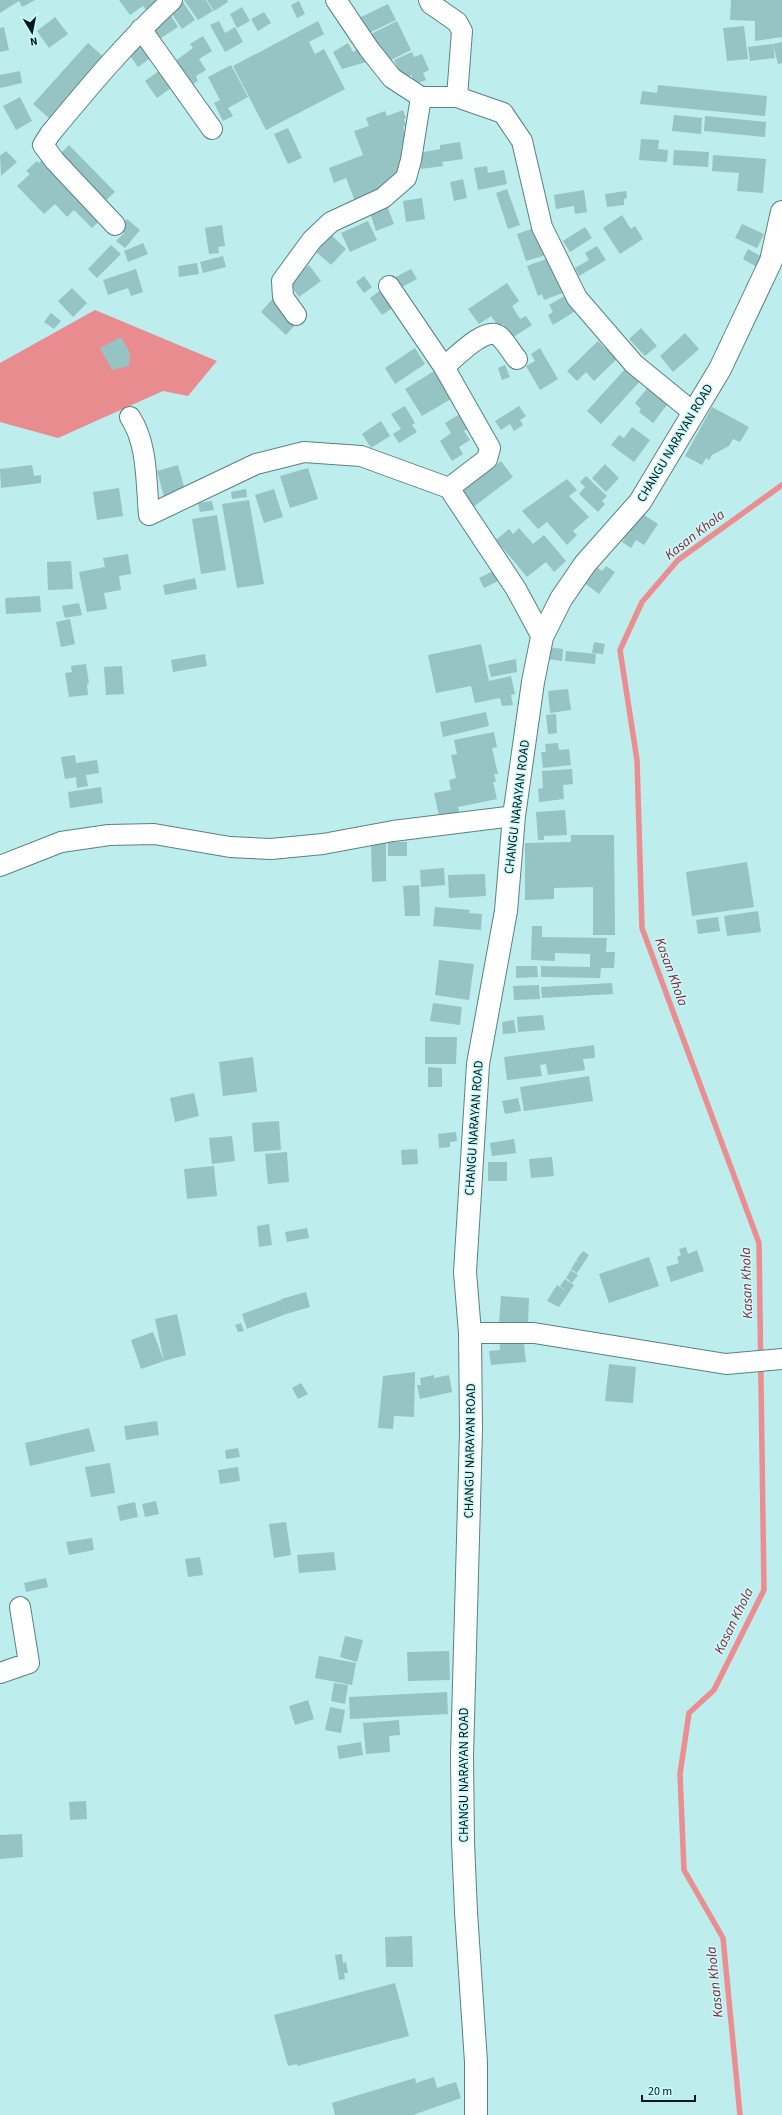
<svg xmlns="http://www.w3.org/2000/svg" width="782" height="2115" viewBox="0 0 782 2115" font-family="'Source Sans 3',sans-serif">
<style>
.forest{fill:#e88c90}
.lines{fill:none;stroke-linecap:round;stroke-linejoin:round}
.stream{stroke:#ea8e92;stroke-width:5.5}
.building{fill:#96c3c4}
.minor-casing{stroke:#578383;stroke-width:22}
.secondary-casing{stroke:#578383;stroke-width:24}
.minor{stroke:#fff;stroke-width:20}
.secondary{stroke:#fff;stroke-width:22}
.labels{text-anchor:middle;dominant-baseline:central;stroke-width:3;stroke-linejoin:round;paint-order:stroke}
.street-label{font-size:13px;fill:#061818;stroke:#cbfafa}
.water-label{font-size:14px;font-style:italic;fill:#8d2232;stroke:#cbfafa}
</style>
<rect width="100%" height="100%" fill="#beeded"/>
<path class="forest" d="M95 310 217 361 188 396 163 391 58 438 0 422V363Z"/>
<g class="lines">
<path class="stream" d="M740 2115 723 1938 684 1870 680 1774 689 1713 714 1690 764 1590 759 1243 642 928 637 760 620 650 642 602 678 560 782 485"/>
</g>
<path class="building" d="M0 0H35L22 7 19 1 0 13Z
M119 0H163L147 11 143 6 130 15Z
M184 0H206L213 11 198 20Z
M207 0H227L228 2 214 11Z
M731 0H782V37L755 41V21L730 20Z
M299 1 305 14 297 18 291 5Z
M183 2 195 20 182 29 170 11Z
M388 4 396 20 367 34 359 18Z
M242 7 250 21 237 28 230 14Z
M264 12 271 23 258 31 251 19Z
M170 14 178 27 158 40 150 27Z
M55 17 68 34 49 48 37 31Z
M219 21 225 33 235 27 243 42 225 52 210 25Z
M318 21 324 34 309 42 315 54 324 49 345 89 266 130 233 66Z
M397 21 411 50 387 62 369 35Z
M744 26 748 59 727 61 723 28Z
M4 27 9 50 0 52V28Z
M203 36 212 51 199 59 206 70 196 76 198 81 186 88 171 64 193 48 190 44Z
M782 42V63L778 64 773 44Z
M88 43 106 59 50 119 33 104Z
M145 43 153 56 138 67 129 54Z
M348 43 353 52 361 47 370 61 342 69 333 52Z
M773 44 775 58 750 61 748 47Z
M412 52 414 57 422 54 429 70 423 73 426 80 416 84 411 75 403 79 394 60Z
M231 65 248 97 228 108 233 116 223 121 214 103 220 100 208 77Z
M163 68 175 85 157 98 145 81Z
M20 71 22 83 0 88V75Z
M658 85 767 96 765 116 640 104 642 91 657 93Z
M20 97 32 121 16 130 3 106Z
M403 110 406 118 404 119 406 126 403 127 407 138 403 140 405 146 401 147 406 163 399 166 402 175 393 183 356 204 346 178 334 183 329 168 363 155 354 131 369 126 366 118 385 111 387 116Z
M674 115 702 118 701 134 672 131Z
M705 116 766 122 765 137 704 131Z
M288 128 302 158 288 164 274 134Z
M641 139 659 140 658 149 668 150 667 162 639 160Z
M460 142 463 159 442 162 443 166 421 169 419 153 440 149V145Z
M69 145 115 192 101 205 56 158Z
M674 150 709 152 708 167 673 165Z
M6 151 17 162 1 176 0 156Z
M713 155 766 159 763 193 737 191 739 173 712 171Z
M45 157 103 217 92 228 74 210 67 217 55 204 44 214 17 186 30 174 26 171 37 161 39 163Z
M487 166 488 173 504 170 507 184 478 190 474 168Z
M463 179 467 198 454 201 450 182Z
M507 189 520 225 508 229 496 193Z
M584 190 587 212 575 214 574 206 556 209 554 195Z
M626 191 627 198 624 199V205L607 207 605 194Z
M422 198 425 219 406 222 403 201Z
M387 206 394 224 376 231 370 213Z
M622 215 631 229 635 226 643 239 620 254 603 228Z
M127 219 140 230 125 248 116 241 124 233 119 228Z
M368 221 377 240 350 252 341 233Z
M742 224 764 234 757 248 735 238Z
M222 225 225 246 218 247 219 253 209 254 205 228Z
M537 227 546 255 526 261 517 234Z
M585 227 592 238 570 252 563 241Z
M328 232 346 249 331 265 313 249Z
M143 243 148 254 128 262 124 251Z
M111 245 121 254 97 278 88 269Z
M597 246 606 260 579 276 575 268 589 260 585 253Z
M748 249 762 257 757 267 743 259Z
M223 256 226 267 203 273 200 262Z
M549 258 563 293 544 300 542 294 538 296 527 266Z
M197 263 199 274 179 277 178 266Z
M309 265 321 281 299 297 287 281Z
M136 269 143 292 131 296 128 288 108 295 103 280Z
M411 269 417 279 400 288 394 278Z
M364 276 372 287 364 293 356 282Z
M507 283 519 301 512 306 520 319 526 316 532 325 512 338 503 324 499 327 491 316 479 324 468 309Z
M72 288 87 303 73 317 58 301Z
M382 289 394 307 382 315 370 298Z
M568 294 577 310 553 325 548 315 553 312 549 305Z
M274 297 285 315 295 325 286 335 261 312Z
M51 313 61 321 54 329 44 322Z
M641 328 657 346 645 356 629 339Z
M685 333 699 349 673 372 660 356Z
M121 337 130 353 129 366 112 370 100 348Z
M598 341 606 349 611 345 621 355 594 381 586 372 577 381 567 371Z
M415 348 425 364 395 384 385 368Z
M540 348 558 379 540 390 526 366 535 361 531 354Z
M505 365 510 377 502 380 498 368Z
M627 367 642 379 601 424 587 411Z
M439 368 456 396 422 416 405 389Z
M650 385 670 401 653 423 639 412 641 409 635 403Z
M405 406 415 423 412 425 417 432 399 443 393 434 401 429 391 414Z
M519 406 526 416 520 420 523 425 514 431 510 424 501 430 495 421Z
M712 407 749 427 740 442 733 439 729 446 712 455 709 460 706 458 702 465 685 456Z
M465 411 474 425 464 431 470 440 459 447 463 454 452 461 440 441 451 433 445 423Z
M381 421 390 436 371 448 362 434Z
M632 427 650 440 634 462 611 445 619 435 624 438Z
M501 461 513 477 472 508 460 492Z
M605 464 619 478 606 492 592 478Z
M32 465 34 476 41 475V483L1 488 0 469Z
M178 465 185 490 164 497 157 471Z
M308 468 318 499 290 508 280 476Z
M586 476 607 496 602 501 605 504 598 512 579 494 585 487 580 482Z
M567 479 577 490 569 496 589 517 573 531 577 535 567 545 547 522 538 529 522 511Z
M119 488 123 516 97 520 93 492Z
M246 489 247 497 232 499 231 492Z
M274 489 283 517 264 523 255 495Z
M249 500 264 584 237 588 222 504Z
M212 501 214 510 200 512 198 503Z
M641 513 658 524 644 545 636 540 631 548 622 542Z
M217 515 226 570 201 574 192 519Z
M519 528 533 544 544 535 566 561 554 572 546 562 527 577 496 540 509 529 513 534Z
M128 554 131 574 119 576 121 590 104 593 107 609 87 612 79 572 105 567 103 558Z
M71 561 73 589 48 590 47 562Z
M595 566 602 571 606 566 615 572 599 594 583 582Z
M493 571 498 581 484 588 479 578Z
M195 578 197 589 165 595 163 585Z
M40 596 41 612 6 614 5 598Z
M79 603 82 615 65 618 62 606Z
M70 619 75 644 61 647 56 622Z
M594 642 605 644 603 654 592 653Z
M481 644 489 681 511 676 515 694 511 695 513 705 502 706 500 698 475 703 471 686 436 693 428 655Z
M548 647 563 649 562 661 547 659Z
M566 651 596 654 595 664 565 661Z
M205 654 207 666 173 672 171 660Z
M516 659 517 672 491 677 488 665Z
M86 664 89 683 87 684 88 695 69 697 65 673 72 672 71 666Z
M122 666 124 694 106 695 104 667Z
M568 689 571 710 550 713 548 691Z
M486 712 489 726 443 737 440 722Z
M556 714 557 733 548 734 546 715Z
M494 732 497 747 492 748 498 774H494L496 782H493L497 799 458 807 460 816 440 820 434 793 451 790 449 780 456 778 451 755 457 754 454 740Z
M558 743 559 750 569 749 571 765 543 768 541 752H546L545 744Z
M75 755 76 763 97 760 99 773 86 775 88 786 77 788 76 777 65 779 61 757Z
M572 769 573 784 563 785 564 799 539 802 538 789 543 788 542 771Z
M101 787 103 803 70 808 68 792Z
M565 810 567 835 544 836V840H538L536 812Z
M571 835H614L615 935H593V887L554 888V899L525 900V843L571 842Z
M388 842H407V856H388Z
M386 843V881L372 882 371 844Z
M747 862 754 907 692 916 686 872Z
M444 868 445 885 421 887 420 870Z
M485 874 486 896 449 898 448 875Z
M419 885 420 916H405L403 886Z
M435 907 470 910 469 913 482 914 481 930 433 926Z
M758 911 761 932 727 936 724 916Z
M718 917 720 931 698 934 696 920Z
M532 926H542V937L607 938 606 952H615L614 968H601L600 978 541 977V966L590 967V954L555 953V961L531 960Z
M439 960 474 964 469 1000 435 995Z
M516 966H537L538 977 516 978Z
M612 983 613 994 542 998 541 987Z
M539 985 540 999 514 1000 513 986Z
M433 1003 462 1007 460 1025 430 1021Z
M543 1015 545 1030 518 1032 517 1017Z
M514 1020 516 1033 503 1034 502 1022Z
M425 1037H457L456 1064H425Z
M594 1045 595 1058 583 1059 585 1070 548 1075 546 1064 540 1065 542 1076 507 1080 504 1057Z
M253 1057 257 1092 223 1096 219 1062Z
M428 1067 442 1068V1087H428Z
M589 1076 593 1101 524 1111 520 1087Z
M194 1093 199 1116 175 1122 170 1098Z
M518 1098 521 1111 505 1114 502 1101Z
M279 1121 281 1150 254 1152 252 1123Z
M456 1132 457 1141 450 1142V1147L439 1148 438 1134Z
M232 1136 235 1161 212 1164 209 1138Z
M514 1139 516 1153 492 1156 490 1143Z
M417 1149 418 1164 402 1165 401 1150Z
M287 1152 289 1182 268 1184 265 1154Z
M552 1157 554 1176 531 1178 529 1159Z
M488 1162H507V1181H488Z
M214 1166 217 1196 187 1199 184 1169Z
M269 1224 272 1245 259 1247 257 1226Z
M307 1228 309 1238 287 1242 285 1232Z
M686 1247 688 1254 697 1250 704 1271 671 1282 666 1267 679 1263 677 1257 681 1255 679 1249Z
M583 1251 589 1255 577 1273 571 1269 576 1261 580 1263 576 1260Z
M649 1257 659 1286 609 1303 599 1274Z
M571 1270 578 1275 572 1283 566 1278Z
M565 1279 574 1285 559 1307 547 1301 557 1285 566 1291 560 1286Z
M306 1292 310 1307 286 1314 281 1299Z
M501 1296 529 1298 528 1325 499 1324Z
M281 1300 286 1314 247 1329 242 1314Z
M177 1314 186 1355 164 1361 155 1319Z
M241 1323 244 1331 238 1332 235 1325Z
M153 1332 164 1361 141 1369 131 1340Z
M523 1335 526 1362 491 1365 489 1351 500 1350 499 1337Z
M609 1364 636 1367 633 1403 605 1401Z
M415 1372 414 1417 394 1416 393 1429 378 1428 383 1376Z
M434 1375V1378L449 1375 452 1392 420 1399 417 1385H421L420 1378Z
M301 1383 308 1394 298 1399 292 1388Z
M157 1421 159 1435 126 1440 124 1426Z
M89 1428 95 1451 30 1466 25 1443Z
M238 1448 240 1457 226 1459 225 1450Z
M110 1463 115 1493 91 1497 85 1467Z
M238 1467 240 1481 220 1484 218 1470Z
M156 1501 159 1514 145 1517 142 1504Z
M135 1502 138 1517 120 1521 117 1506Z
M286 1522 291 1555 274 1558 269 1524Z
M92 1538 94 1550 69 1555 66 1542Z
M334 1552 336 1570 299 1573 297 1555Z
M200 1557 203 1575 188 1577 185 1559Z
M46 1578 48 1587 26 1592 24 1583Z
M345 1636 363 1640 357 1662 340 1657Z
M449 1651 450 1680 408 1681 407 1652Z
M319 1656 356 1663 352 1685 315 1678Z
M334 1683 348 1685 345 1704 331 1701Z
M447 1692 448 1714 350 1719 349 1697Z
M308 1700 314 1719 295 1725 289 1706Z
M330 1707 345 1710 341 1733 325 1730Z
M399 1720 400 1735 389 1736 390 1752 366 1754 363 1723Z
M361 1742 363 1755 339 1759 337 1746Z
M86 1801 87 1819 70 1820 69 1802Z
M22 1834 23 1857 0 1859V1835Z
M412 1936 413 1967H386L385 1937Z
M342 1954 343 1963 346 1962 348 1973H344L345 1979 339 1980 335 1955Z
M395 1983 409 2036 297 2066V2064L288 2066 274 2015Z
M434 2077 437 2088 456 2082 461 2098 413 2115H335L332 2103 415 2078 416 2083Z"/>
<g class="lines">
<defs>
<path id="minor" d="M336 0 369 49 392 78 421 97H457L503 113 522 141 542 227 577 298 634 364 694 413
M429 0 431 4 457 22 462 31 457 97
M141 29 212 129
M115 225 55 161 43 145 50 134C89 87 127 41 172 0
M389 286 444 367 490 448 487 459 449 488
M296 315 283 297 282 281 312 240 331 222 383 198 406 178 411 160 421 97
M444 367C455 358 486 325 499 336 506 342 511 352 517 359
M130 417C148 444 146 483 149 515L256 464 304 452 361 456 449 488 516 589 542 637
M0 866 61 842 109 835 154 834 230 847 271 849 323 844 393 831 514 816
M470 1333H534L726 1364 782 1359
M0 1673 29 1663 20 1607"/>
<path id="secondary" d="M476 2115V2062L466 1912 463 1842 462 1756 471 1430 470 1333 465 1272 478 1064 506 911 514 816 533 682 542 637 561 599 585 564 640 502 720 369 771 261 782 212"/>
</defs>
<use href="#minor" class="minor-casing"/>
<use href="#secondary" class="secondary-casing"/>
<use href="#minor" class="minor"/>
<use href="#secondary" class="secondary"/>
</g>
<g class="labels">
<g class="street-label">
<text transform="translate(675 443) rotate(-59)">CHANGU NARAYAN ROAD</text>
<text transform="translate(517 807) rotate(-83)">CHANGU NARAYAN ROAD</text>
<text transform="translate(474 1128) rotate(-86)">CHANGU NARAYAN ROAD</text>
<text transform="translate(470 1451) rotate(-89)">CHANGU NARAYAN ROAD</text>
<text transform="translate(464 1775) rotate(-90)">CHANGU NARAYAN ROAD</text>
</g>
<g class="water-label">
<text transform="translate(695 535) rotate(-38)">Kasan Khola</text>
<text transform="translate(671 972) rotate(70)">Kasan Khola</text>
<text transform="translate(747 1283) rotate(-92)">Kasan Khola</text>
<text transform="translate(734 1621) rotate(-64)">Kasan Khola</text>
<text transform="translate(715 1982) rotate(-96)">Kasan Khola</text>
</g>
</g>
<g transform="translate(32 32) rotate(170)" stroke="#cbfafa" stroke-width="3" paint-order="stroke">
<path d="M0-3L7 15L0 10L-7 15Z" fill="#061818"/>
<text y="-6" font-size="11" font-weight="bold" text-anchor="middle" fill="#061818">N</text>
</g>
<path d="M642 2095v6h53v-6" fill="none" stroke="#061818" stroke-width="2"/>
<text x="648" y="2095" font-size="12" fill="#061818" stroke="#cbfafa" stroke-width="3" paint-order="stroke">20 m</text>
</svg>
